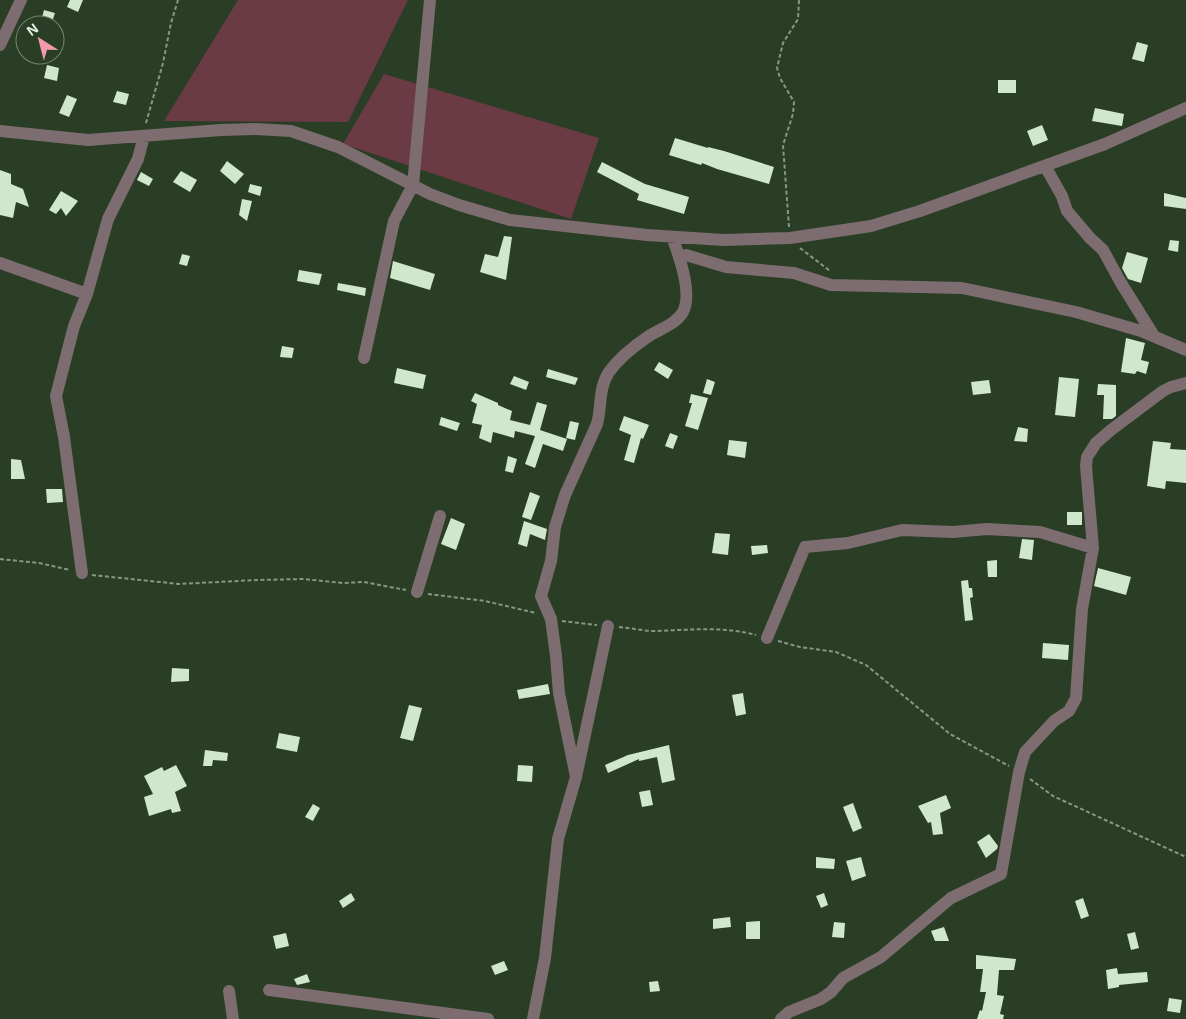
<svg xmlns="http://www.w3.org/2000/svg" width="1186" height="1019" viewBox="0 0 1186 1019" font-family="Helvetica,sans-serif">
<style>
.green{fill:#6a3a45}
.building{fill:#cfe7ca}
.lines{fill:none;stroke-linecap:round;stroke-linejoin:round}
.path{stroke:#879784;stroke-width:2;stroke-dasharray:4 2.5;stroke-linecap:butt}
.minor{stroke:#7d6d70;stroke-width:12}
</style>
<rect width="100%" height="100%" fill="#2a3e26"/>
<path class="green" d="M238 0H408L348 122 164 121Z
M384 74 599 138 571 219 343 144Z"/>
<path class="building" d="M70 0H83L78 12 67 7Z
M44 10 55 13 51 25H40Z
M1137 42 1148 45 1144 62 1132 59Z
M47 65 59 68 57 81 44 78Z
M998 80H1016V93H998Z
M117 91 129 94 126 105 113 102Z
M67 95 77 99 69 117 59 113Z
M1095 108 1124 114 1122 126 1092 121Z
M1042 125 1048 140 1033 146 1027 131Z
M675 138 708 148V147L724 151 774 167 769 184 717 169 702 163 701 165 669 155Z
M227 161 244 174 235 184 220 171Z
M602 162 645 184 689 197 684 214 637 200 639 194 597 172Z
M0 170 11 174V184L23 189 29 207 16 202 13 218 0 215Z
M181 171 197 180 190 192 173 182Z
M141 172 153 179 149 186 137 180Z
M250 184 262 187 260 196 248 192Z
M61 191 78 201 66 216 61 208 56 214 49 210Z
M1164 193 1186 198V209L1164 206Z
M242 199 252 201 247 221 239 215Z
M504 236 512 237 506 280 480 272 485 254 498 257Z
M1170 240 1179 241 1178 252 1168 250Z
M1127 252 1148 258 1141 283 1128 279 1122 268Z
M182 254 190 256 187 266 179 264Z
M393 261 435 274 430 290 390 278Z
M299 270 322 274 319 285 297 281Z
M338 283 366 288 365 296 337 290Z
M1126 338 1145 343 1141 360 1149 362 1146 374 1137 371 1135 374 1121 372Z
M282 346 294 348 292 358 280 357Z
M659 362 673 370 668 379 654 370Z
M397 368 426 375 423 389 394 383Z
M548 369 578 378 575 385 546 377Z
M514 376 529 382 526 390 510 384Z
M1059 377 1079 379 1075 417 1055 415Z
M707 379 715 382 711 395 703 393Z
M989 380 991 393 973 395 971 382Z
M1098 384 1116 385V416L1112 419H1103L1104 395H1097Z
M475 393 498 403V405L512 411 510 420 530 425 537 402 547 405 540 430 567 439 563 451 543 444 535 468 525 464 535 436 515 431 514 438 493 432 491 443 479 438 482 425 472 423 477 404 471 401Z
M691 394 708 398 698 430 685 426 692 403H689Z
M624 416 649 425 643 439 641 438 634 463 624 460 631 435 619 430Z
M441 417 460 423 457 431 439 425Z
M570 421 579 423 575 440 566 438Z
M1018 427 1028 429 1027 442 1014 441Z
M670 433 678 436 673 449 665 446Z
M729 440 747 442 745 458 727 455Z
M1153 441 1171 443 1170 449 1186 450V483L1166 481 1165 489 1147 486Z
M508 456 517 459 513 473 505 471Z
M11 459 21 460 25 479H11Z
M46 489H62L63 502 47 503Z
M530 492 540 496 531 520 522 517Z
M1067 512H1082V525H1067Z
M451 518 465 524 456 550 441 544Z
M524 521 547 529 545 540 530 534 527 547 518 544Z
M715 533 730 534 728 555 712 553Z
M1022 539 1034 540 1032 560 1019 558Z
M767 545 768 553 752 555 751 546Z
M997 560V577H988L987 561Z
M1098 568 1131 577 1126 595 1094 586Z
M968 580 969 588H972L973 597 970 598 973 620 965 621 961 581Z
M1043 643 1069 645 1068 660 1042 658Z
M172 668 189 669V681L171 682Z
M548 684 550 694 519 699 517 690Z
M743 693 746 714 736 716 732 695Z
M409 705 422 708 413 741 400 738Z
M279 733 300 737 297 752 276 748Z
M669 745 675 780 662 783 657 757 639 761V759L608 773 605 765 628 755Z
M205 750 228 753 227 761 213 760 212 766H203Z
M176 765 187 786 175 792 181 811 172 813 171 809 149 816 144 797 153 794 144 776 162 767 164 771Z
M518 765 533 766 532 782 517 781Z
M650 790 653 805 642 807 639 792Z
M946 795 951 808 940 813 943 834 933 835 931 822 928 823 918 806Z
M853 803 862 828 853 832 843 807Z
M313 804 320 808 313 821 305 817Z
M989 834 998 846 997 849 986 858 977 842Z
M816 857 835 859 834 869 816 868Z
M861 857 866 876 852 881 846 861Z
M351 893 355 900 343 908 339 901Z
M824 893 828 905 821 908 816 896Z
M1083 898 1089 916 1081 919 1075 901Z
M730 917 731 927 713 929V919Z
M760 921V939H746V922Z
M834 922 845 923 844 938 832 937Z
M944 927 949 941H935L931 931Z
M1135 932 1139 948 1131 950 1127 934Z
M286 933 289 946 276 949 273 936Z
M976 955 1016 959 1014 970H999L997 995 1004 996 1000 1014 1004 1015 1003 1019H977L980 1010 982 1011 986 992H980L983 969H976Z
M504 961 508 970 495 975 491 966Z
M1117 968 1118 974 1147 972 1148 982 1119 985V987L1108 989 1106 970Z
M307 974 310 982 297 985 294 979Z
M658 981 660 991 650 992 649 982Z
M1169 998 1182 1000 1180 1013 1167 1011Z"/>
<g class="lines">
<path class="path" d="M146 123 163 63 171 23 178 0
M789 227 783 145 793 114 794 102 780 78 777 68 783 43 798 19 799 0
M800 248 830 271
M0 559 39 563 70 570
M92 575 179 584 257 580 303 579 343 583 364 582 406 590
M428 594 485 601 536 613
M562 621 597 625
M619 627C631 628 643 631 655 631 688 630 724 626 756 635
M778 641 800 647 836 652 866 665 950 734 1009 766
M1030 779 1053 796 1186 857"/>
<path class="minor" d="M0 45 21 0
M0 131 88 140 221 130 256 129 291 131 338 147 430 194 459 205 510 220 647 235 723 240 790 238 871 226 920 211 1105 144 1186 108
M1045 166 1062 196 1067 211 1090 238 1103 250 1121 283 1154 336
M686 255 726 267 794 273 831 285 962 288 1076 312 1141 331 1186 350
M0 263 87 294
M364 358 394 221 413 185 430 0
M82 573 64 437 56 396 74 326 87 294 108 219 138 159 144 136
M417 592 440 516
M767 638 805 547 848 543 902 530 953 532 987 529 1040 532 1093 548
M576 777 559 693 556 656 551 619 541 596 551 561 555 527 565 495 597 424C602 406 598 389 609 372 619 358 634 346 649 336 660 329 676 324 683 312 693 293 679 255 672 237
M269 990 488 1019
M229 991 233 1019
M533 1019 545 958 558 839 576 777 608 626
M781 1019 789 1012 821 999 831 992 843 978 881 957 951 898 1001 874 1019 772 1025 752 1054 721 1069 711 1076 698 1082 609 1093 548 1086 466 1087 457 1096 443 1111 430 1163 391 1171 387 1186 383"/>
</g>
<g transform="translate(40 40) rotate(324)"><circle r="24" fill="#2a3e26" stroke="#748571"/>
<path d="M0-4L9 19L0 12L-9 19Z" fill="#f29aac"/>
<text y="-8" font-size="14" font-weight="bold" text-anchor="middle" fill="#e4f0e1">N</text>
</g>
</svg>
